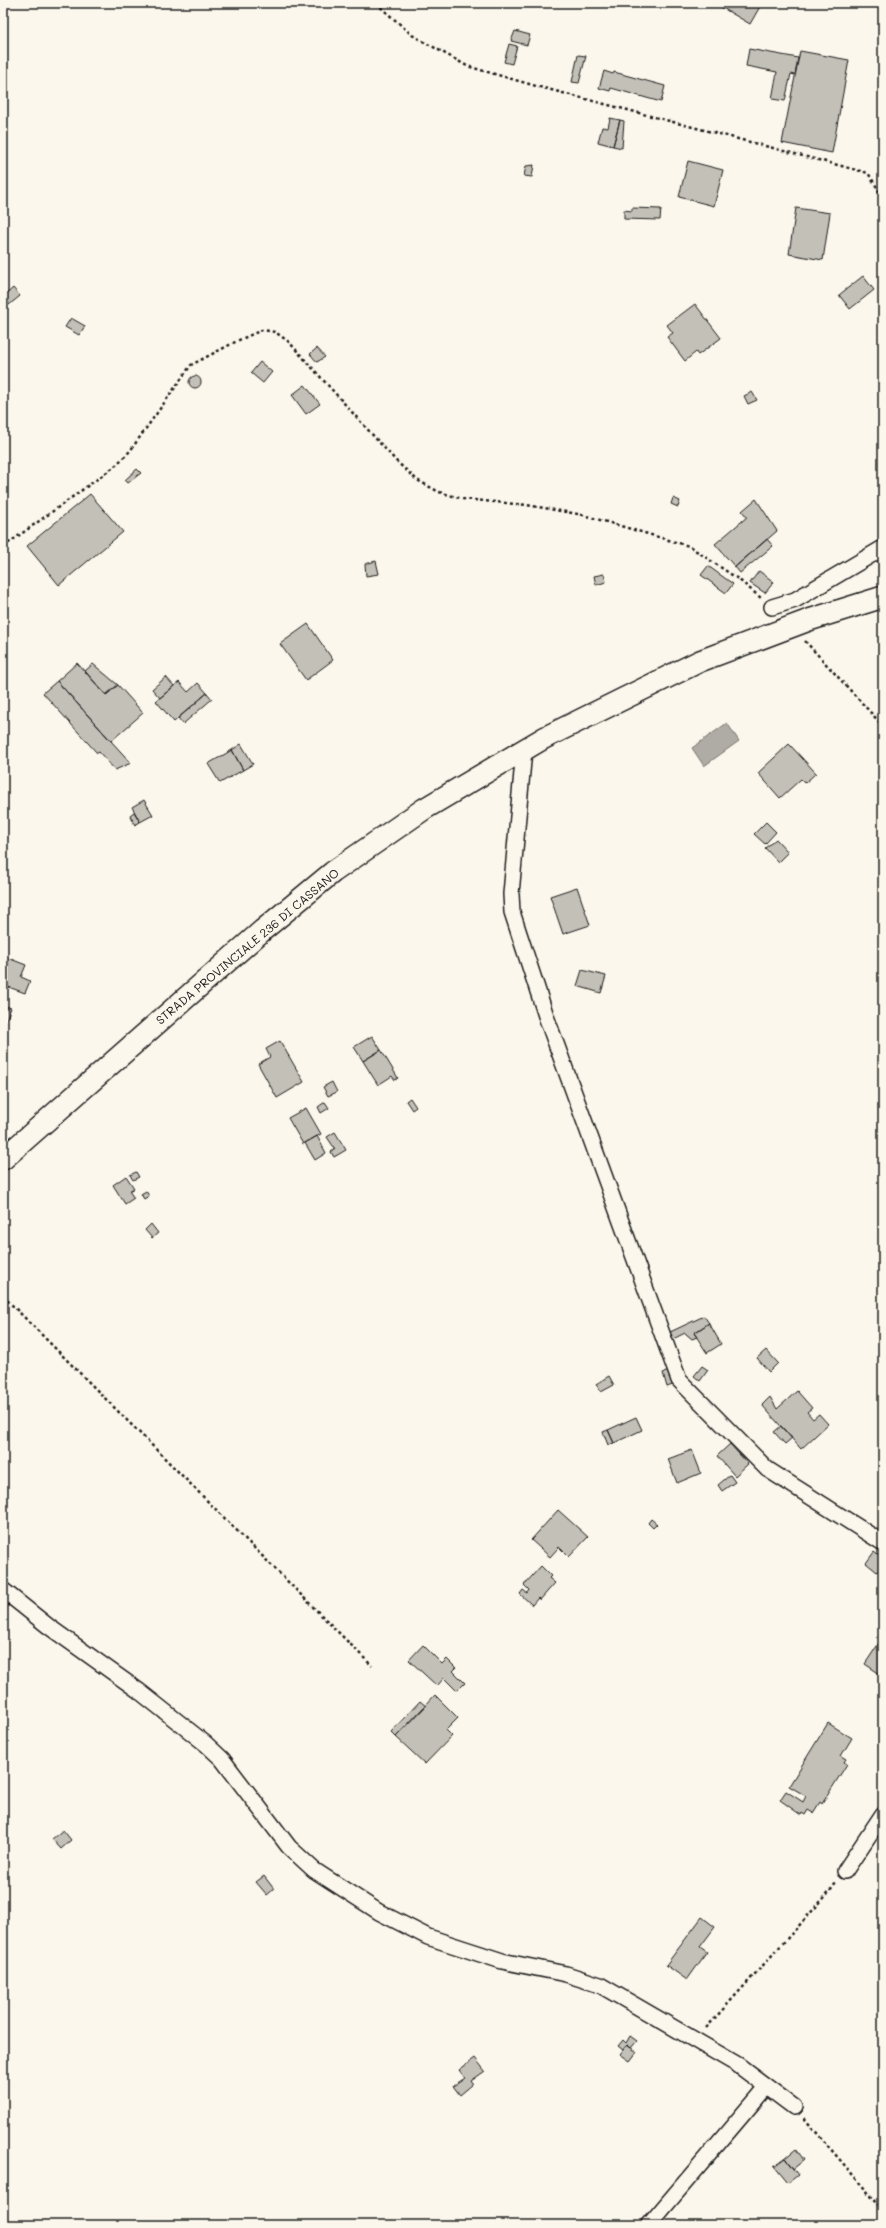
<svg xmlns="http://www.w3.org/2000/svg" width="886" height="2228" viewBox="0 0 886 2228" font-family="Mali,sans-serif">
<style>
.water{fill:#afaca5;stroke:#74726e}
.building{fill:#c3c0b8;stroke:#1c1c1c}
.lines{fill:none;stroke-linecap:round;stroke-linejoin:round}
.minor-casing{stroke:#1c1c1c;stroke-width:18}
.secondary-casing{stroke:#1c1c1c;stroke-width:24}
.path{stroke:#1c1c1c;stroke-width:2.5;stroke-dasharray:3 3;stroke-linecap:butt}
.minor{stroke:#fbf7ec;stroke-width:15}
.secondary{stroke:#fbf7ec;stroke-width:21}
.labels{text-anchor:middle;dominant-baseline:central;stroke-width:4;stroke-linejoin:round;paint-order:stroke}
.street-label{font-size:12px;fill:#1c1c1c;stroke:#fbf7ec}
</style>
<rect width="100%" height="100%" fill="#fbf7ec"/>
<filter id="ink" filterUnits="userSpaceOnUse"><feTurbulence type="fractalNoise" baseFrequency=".025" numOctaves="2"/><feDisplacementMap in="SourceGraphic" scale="8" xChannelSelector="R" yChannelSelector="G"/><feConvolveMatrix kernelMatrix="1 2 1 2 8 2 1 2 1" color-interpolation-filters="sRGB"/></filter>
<g filter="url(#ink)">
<path class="water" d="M727 723 739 741 704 766 692 748Z"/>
<path class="building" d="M714 3H762L750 24Z
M515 31 530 35 527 45 511 41Z
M509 44 517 46 512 64 504 62Z
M749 49 798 58 795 75 791 74 785 101 772 99 777 72 746 66Z
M800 51 849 60 832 153 782 143Z
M578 55 586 56 579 83 572 82Z
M604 71 613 74 614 72 665 86 661 102 611 88 610 91 599 88Z
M610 118 620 120 613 146 598 142 602 127 608 128Z
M620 120 624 121 622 148 613 146Z
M688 161 723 170 714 206 679 197Z
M534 165 532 177 524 176 526 166Z
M632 208 661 209 660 220 624 219V210L632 211Z
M796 208 830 213 823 260 789 254Z
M863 276 874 290 850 309 839 295Z
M13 288 20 296 9 305 3 297Z
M695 304 721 338 698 355 696 352 685 361 667 337 673 333 667 325Z
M71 318 85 326 79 335 65 327Z
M317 348 325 357 317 362 310 354Z
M260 362 272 372 263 383 251 373Z
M189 382a6 6 0 1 1 12 0a6 6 0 1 1-12 0Z
M305 385 320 404 306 414 292 395Z
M752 392 757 400 748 404 744 396Z
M137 469 141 473 128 483 125 480Z
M90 494 123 532 59 585 27 546Z
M673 498 680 501 678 507 671 504Z
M756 499 777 531 735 567 715 544 747 517 742 511Z
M767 539 773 546 740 573 735 567Z
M376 561 379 574 366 576 365 564Z
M708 566 733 584 726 593 701 575Z
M759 571 774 582 765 593 750 583Z
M604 574 606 582 596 585 594 576Z
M308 624 333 660 306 680 280 644Z
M77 663 106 695 118 685 143 713 111 741 57 681Z
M93 664 118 685 106 695 85 671Z
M166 677 174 686 160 698 152 689Z
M57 681 111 741 131 763 115 770 99 752 97 753 43 693Z
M179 682 188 692 198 683 207 693 174 722 156 701Z
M207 693 212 699 183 724 178 718Z
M241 744 253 764 243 770 232 750Z
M789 744 816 773 805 783 801 779 780 798 758 773Z
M232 750 243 770 220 783 208 764Z
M144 800 153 815 140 822 132 807Z
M134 812 140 822 135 825 130 815Z
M766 822 776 832 765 844 754 834Z
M776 839 788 852 778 862 765 848Z
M577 887 590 925 563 934 550 896Z
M3 956 26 965 21 977 30 981 25 993 3 985Z
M582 970 606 976 601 993 577 986Z
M3 1005 11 1008 3 1027Z
M372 1036 381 1050 363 1061 354 1047Z
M280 1041 304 1082 277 1098 258 1064 270 1057 266 1049Z
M381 1050 398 1078 395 1080 392 1076 378 1085 363 1061Z
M332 1082 337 1092 328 1096 323 1087Z
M410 1098 416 1107 412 1110 406 1101Z
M325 1102 329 1108 321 1113 318 1107Z
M306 1108 321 1134 303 1144 288 1118Z
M335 1132 346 1150 334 1157 331 1152 335 1149 327 1137Z
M317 1136 326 1153 315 1160 305 1143Z
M136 1172 139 1177 133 1180 130 1175Z
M126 1176 134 1188 129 1191 134 1198 125 1204 113 1185Z
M146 1191 149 1196 144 1199 141 1194Z
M151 1224 158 1233 152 1238 145 1230Z
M704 1316 709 1323 694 1333 697 1337 692 1339 685 1333 671 1340 668 1333Z
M709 1323 721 1344 707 1353 694 1333Z
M766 1350 778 1363 769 1372 757 1358Z
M702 1366 708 1370 700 1381 694 1376Z
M673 1370 678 1383 667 1387 663 1373Z
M609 1376 614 1385 601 1392 596 1384Z
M797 1391 812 1408 807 1412 813 1419 819 1414 828 1424 801 1449 762 1405 770 1397 777 1409Z
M636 1417 642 1430 614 1443 608 1430Z
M781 1426 792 1438 785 1444 774 1432Z
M608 1430 614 1443 608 1445 603 1432Z
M730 1444 748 1464 735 1476 717 1456Z
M692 1450 701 1473 677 1483 668 1459Z
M730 1475 735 1482 722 1491 718 1485Z
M558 1510 588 1537 569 1557 559 1547 550 1557 531 1540Z
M651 1519 657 1524 653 1528 648 1523Z
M874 1552 883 1559V1564L877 1572 866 1563Z
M541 1566 551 1576 549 1578 555 1583 540 1600 538 1598 532 1605 520 1594 523 1590 527 1593 529 1590 524 1585Z
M883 1637V1676L865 1664Z
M423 1645 442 1664 447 1659 456 1668 453 1671 465 1683 457 1691 444 1678 437 1686 409 1660Z
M435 1695 458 1718 446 1730 452 1736 425 1764 396 1737Z
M420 1701 426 1706 396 1737 391 1732Z
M828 1723 852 1738 841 1756 846 1759 844 1762 847 1764 822 1804 820 1802 813 1813 808 1810 805 1815 802 1813 801 1815 780 1800 786 1791 803 1802 806 1796 789 1786Z
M63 1830 71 1840 61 1849 52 1839Z
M264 1876 274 1889 267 1895 256 1882Z
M702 1917 715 1927 700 1947 707 1952 687 1980 666 1965Z
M630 2036 637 2041 631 2048 627 2045 623 2050 618 2046 623 2040 626 2043Z
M627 2045 637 2052 630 2061 620 2054Z
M475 2058 485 2071 471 2081 473 2084 460 2095 453 2086 465 2078 459 2070Z
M796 2149 804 2160 793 2169 785 2158Z
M785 2158 798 2175 788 2183 774 2166Z"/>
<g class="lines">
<defs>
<path id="minor" d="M772 607 795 600 883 548
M524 750 511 894 512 912 547 1019 679 1380 767 1469 883 1543
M3 1590 48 1626 139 1691 206 1744 222 1759 289 1847 314 1870 379 1912 428 1937 502 1961 566 1974 600 1985 738 2065 794 2107
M845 1871 883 1814
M649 2225 766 2087"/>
<path id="secondary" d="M3 1159 263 930 333 872 424 809 544 738 700 661 809 620 883 597"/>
</defs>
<use href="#minor" class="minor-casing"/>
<use href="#secondary" class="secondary-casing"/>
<path class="path" d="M376 3 412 35 467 66 536 86 868 173 883 197
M3 547 114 467 130 451 191 365 239 340 262 330 275 332 289 342 396 461 417 480 439 492 463 499 527 505 583 515 689 546 738 579 761 598
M805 641 883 726
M3 1296 372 1666
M706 2028 824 1898 836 1882
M804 2118 883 2210"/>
<use href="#minor" class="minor"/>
<use href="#secondary" class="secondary"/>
</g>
</g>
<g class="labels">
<g class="street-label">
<text transform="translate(247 946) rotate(-40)">STRADA PROVINCIALE 236 DI CASSANO</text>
</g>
</g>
<rect width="886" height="2228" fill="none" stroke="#fbf7ec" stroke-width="16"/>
<rect x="8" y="8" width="870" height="2212" fill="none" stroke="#1c1c1c" stroke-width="1.5" filter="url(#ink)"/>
</svg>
